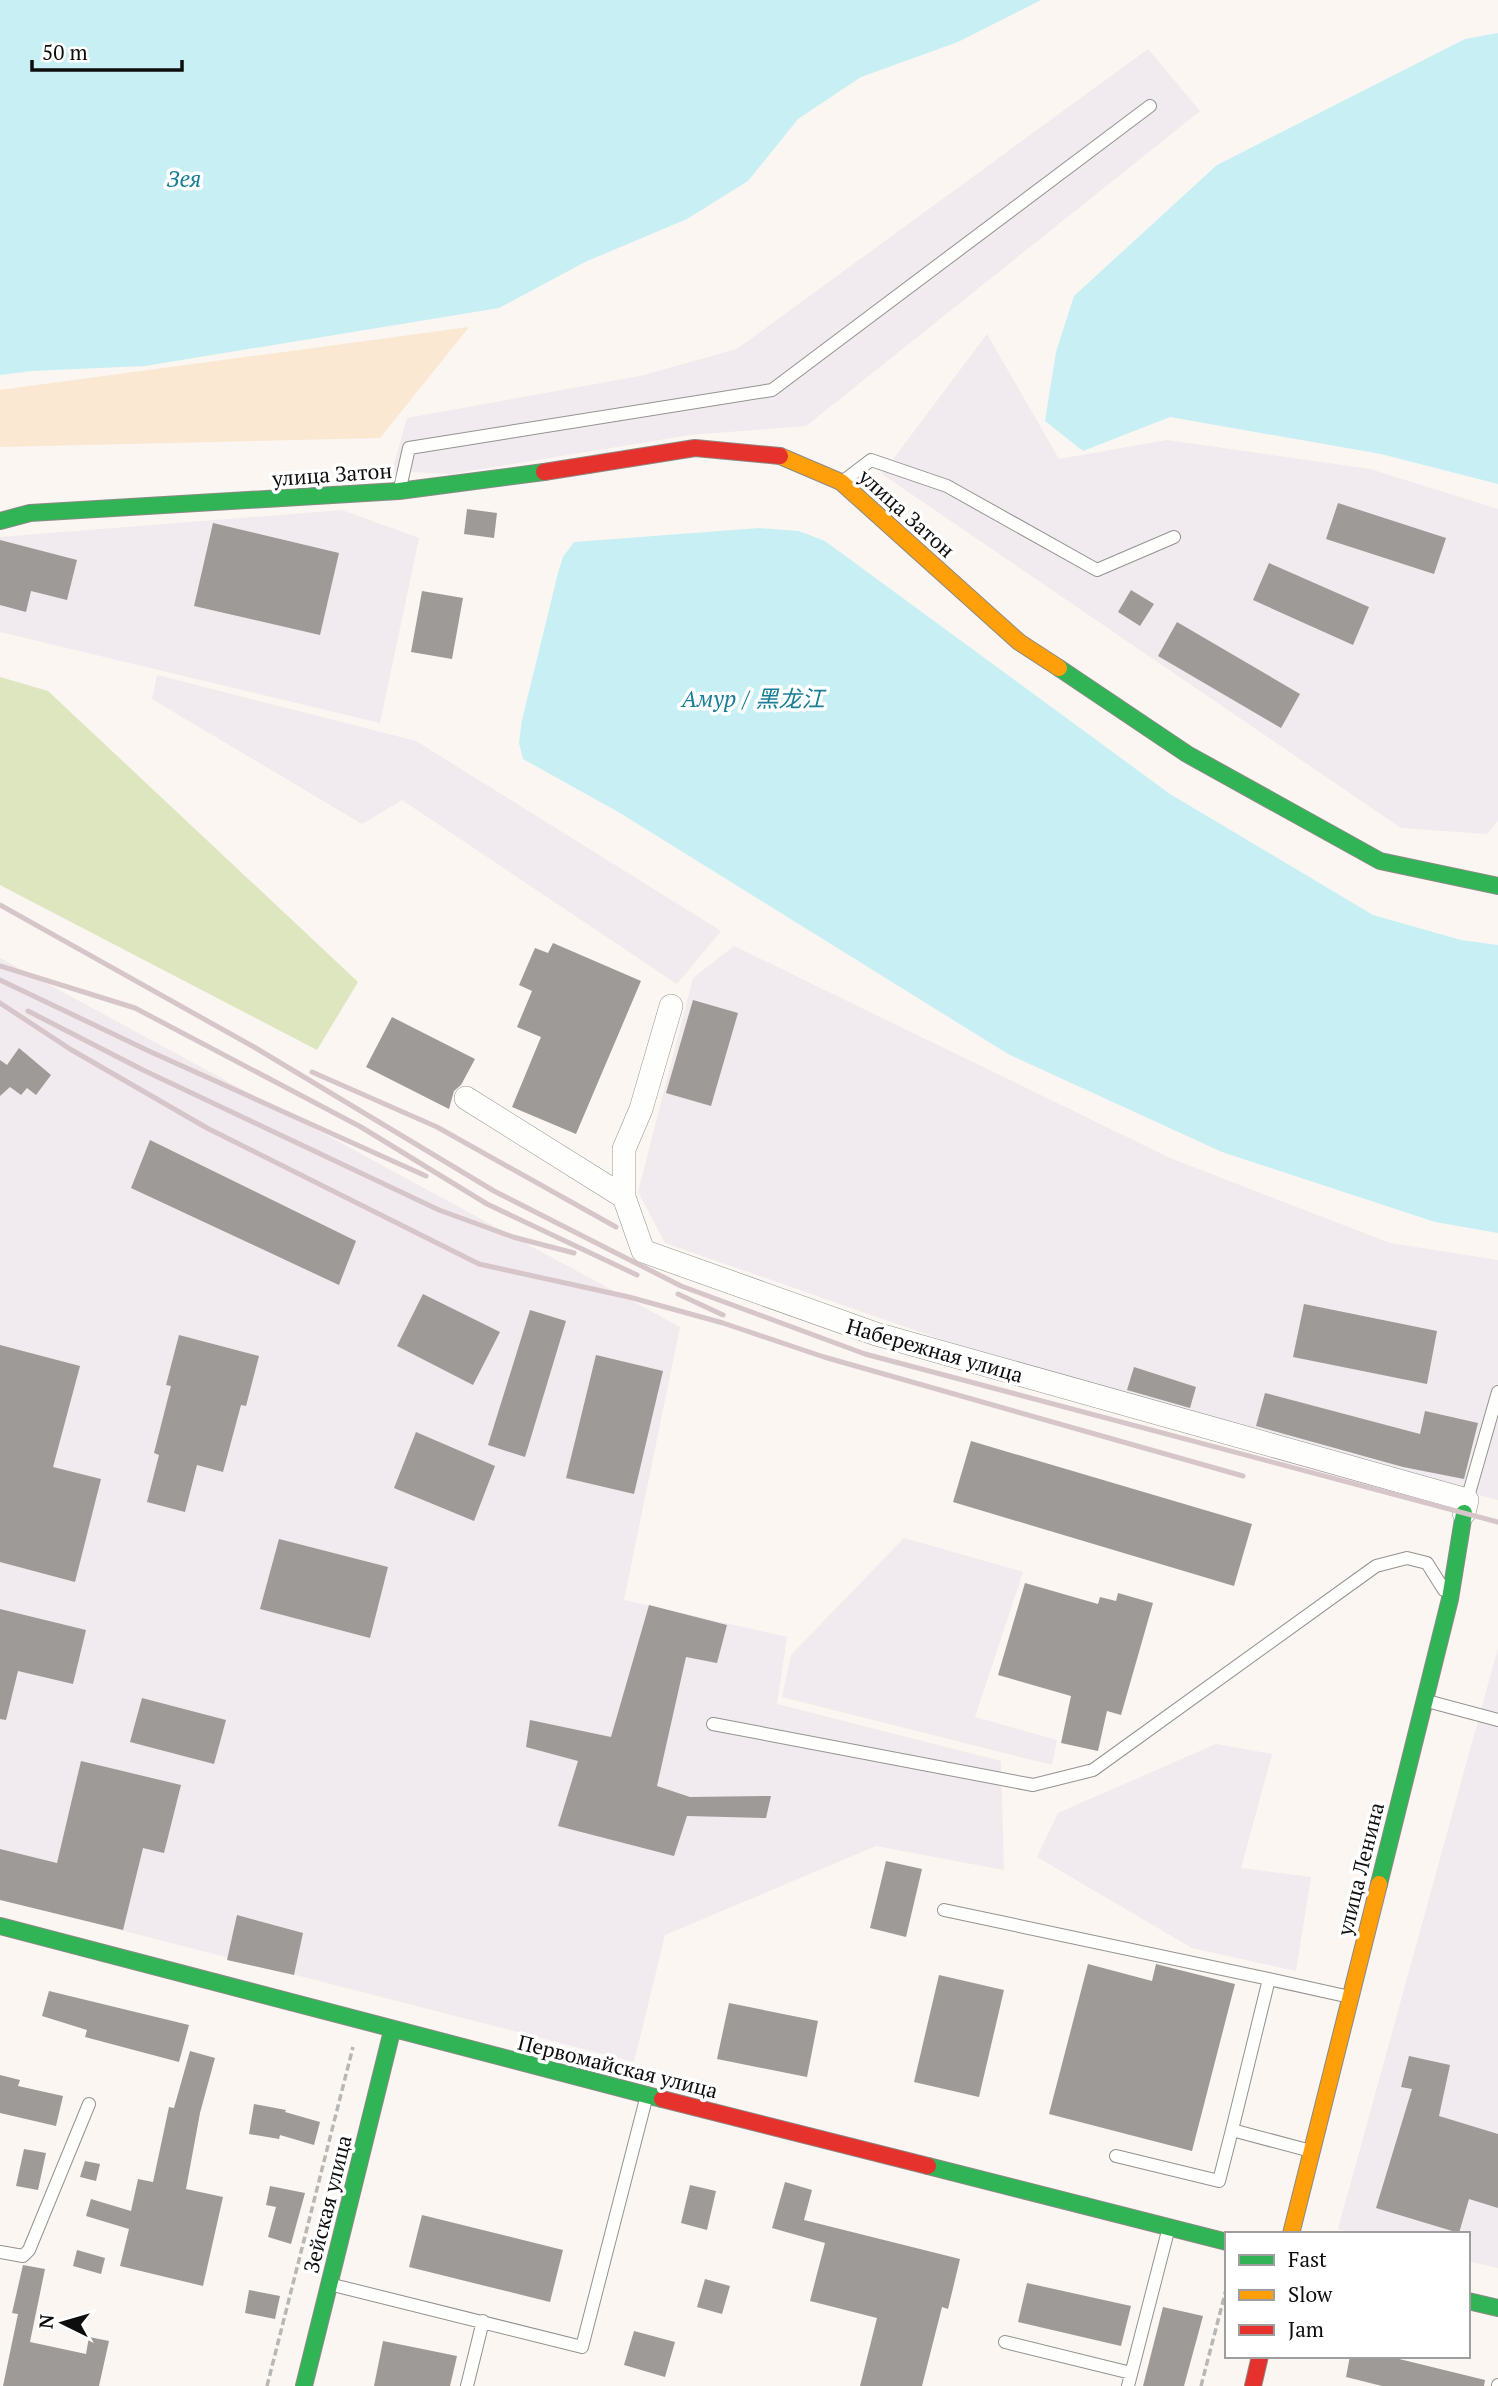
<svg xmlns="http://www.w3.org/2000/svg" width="1498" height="2386" viewBox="0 0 1498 2386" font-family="'PT Serif','Noto Sans SC',serif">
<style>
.industrial{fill:#f1eaee}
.forest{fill:#dde6bf}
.sand{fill:#fae8d3}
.water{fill:#c8f0f4}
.building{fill:#9e9a97}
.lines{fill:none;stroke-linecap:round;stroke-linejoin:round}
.lane-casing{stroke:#949290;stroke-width:14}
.street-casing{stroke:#949290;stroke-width:24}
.fast-casing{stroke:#8b8986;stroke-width:18}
.slow-casing{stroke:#8b8986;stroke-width:18}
.jam-casing{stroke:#8b8986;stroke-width:18}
.path{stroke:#b8b7b6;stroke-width:3.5;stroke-dasharray:7 3.5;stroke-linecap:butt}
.lane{stroke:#fefefd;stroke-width:12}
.street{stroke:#fefefd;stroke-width:23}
.fast{stroke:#30b455;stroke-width:16}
.slow{stroke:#ff9f0a;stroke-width:16}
.jam{stroke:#e5322d;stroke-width:16}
.rail{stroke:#d6c5c9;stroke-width:5}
.labels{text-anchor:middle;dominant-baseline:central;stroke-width:7;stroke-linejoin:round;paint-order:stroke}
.street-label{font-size:21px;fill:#0d0d0d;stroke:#fff}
.water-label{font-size:23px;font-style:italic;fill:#177e96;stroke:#fff}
</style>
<rect width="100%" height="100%" fill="#fbf6f1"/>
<path class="industrial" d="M1148 49 1200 111 806 426 690 435 451 474 392 471 407 418 640 376 737 349Z
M987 334 1059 459 1167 440 1370 469 1498 509V821L1487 834 1401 828 882 474Z
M342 510 419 538 380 723 0 632V537Z
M157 675 416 741 721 931 677 984 402 800 362 824 152 699Z
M734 946 1170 1158 1390 1243 1498 1260V1500L1072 1385 665 1243 638 1192 693 978Z
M0 958 680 1327 624 1600 787 1637 777 1704 1001 1761 1004 1870 876 1846 665 1935 634 2062 0 1899Z
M904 1538 1023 1572 975 1717 1057 1740 1052 1765 782 1697 791 1655Z
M1498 1648V2268L1468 2261V2234H1357L1338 2229Z
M1216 1744 1272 1754 1241 1868 1311 1877 1296 1971 1192 1948 1037 1857 1058 1813Z"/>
<path class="forest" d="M0 677 48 691 358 982 317 1050 0 885Z"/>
<path class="sand" d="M469 327 380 438 0 447V390Z"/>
<path class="water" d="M0 0H1041L958 42 861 77 798 119 748 181 687 219 585 262 499 308 145 366 32 371 0 375Z
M1498 33V484L1381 454 1170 417 1083 451 1045 421 1056 352 1074 296 1217 165 1465 39Z
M759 528 799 531 825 541 1170 794 1373 915 1461 940 1498 945V1233L1435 1222 1222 1152 1008 1054 620 813 523 759 519 743 522 720 558 573 563 557 574 542Z"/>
<path class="building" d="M1338 503 1446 538 1434 574 1326 539Z
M467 509 497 513 494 538 464 534Z
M213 523 339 553 320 635 194 606Z
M0 540 77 560 67 600 31 591 26 612 0 605Z
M1269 563 1369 607 1353 645 1253 600Z
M1131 590 1154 604 1140 626 1118 612Z
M422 591 463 598 452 659 411 652Z
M1177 622 1300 694 1281 728 1158 656Z
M553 943 641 981 576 1134 512 1107 541 1037 517 1027 532 991 519 985 535 948 548 953Z
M693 1000 738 1013 711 1106 666 1093Z
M392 1017 475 1059 461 1085 454 1091 449 1109 366 1067Z
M19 1048 51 1075 36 1095 27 1088 21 1095 10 1087 0 1096V1060L7 1065Z
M150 1140 356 1241 339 1285 131 1188Z
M423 1294 500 1332 473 1385 397 1346Z
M1304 1304 1437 1331 1427 1384 1293 1357Z
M530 1310 566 1321 525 1457 488 1445Z
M179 1335 259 1356 246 1406 241 1405 223 1472 197 1465 185 1512 147 1502 159 1455 154 1453 171 1386 166 1385Z
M0 1345 80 1366 53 1467 101 1479 75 1582 0 1562Z
M596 1355 663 1371 634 1494 566 1478Z
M1134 1367 1196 1387 1190 1408 1127 1390Z
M1265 1393 1420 1434 1425 1411 1478 1423 1464 1479 1403 1467 1256 1426Z
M416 1432 495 1466 474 1521 394 1488Z
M971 1441 1252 1524 1234 1586 953 1502Z
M279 1539 388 1567 370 1638 260 1609Z
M1025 1583 1098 1604 1100 1597 1116 1601 1118 1593 1153 1603 1121 1715 1107 1711 1098 1751 1061 1743 1071 1696 998 1675Z
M649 1605 727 1625 717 1663 686 1657 657 1786 690 1797 771 1796 766 1818 687 1816 674 1856 558 1826 578 1761 526 1747 530 1720 611 1737Z
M0 1609 86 1630 73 1684 18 1671 6 1720 0 1719Z
M142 1698 226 1720 214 1764 130 1742Z
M81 1761 181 1785 164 1853 143 1848 123 1930 0 1900V1849L57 1863Z
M886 1861 922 1869 906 1937 870 1928Z
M237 1915 303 1933 294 1975 227 1960Z
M1088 1964 1152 1981 1156 1964 1235 1984 1192 2151 1049 2114Z
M939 1975 1004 1990 979 2097 914 2082Z
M49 1991 189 2025 179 2062 85 2037 87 2030 42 2016Z
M729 2003 818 2021 807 2077 717 2059Z
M190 2051 215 2058 200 2113 186 2189 223 2197 203 2286 120 2266 129 2229 86 2216 91 2199 131 2211 138 2179 153 2182 169 2107 174 2108Z
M1409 2056 1450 2065 1439 2116 1498 2134V2208L1469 2199 1459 2233 1376 2208 1412 2089 1401 2087Z
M0 2075 20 2080 18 2086 63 2096 56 2126 0 2113Z
M254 2104 286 2110 285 2112 320 2122 314 2145 280 2135 279 2139 249 2134Z
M24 2149 46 2153 38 2190 16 2186Z
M85 2161 100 2164 96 2181 80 2177Z
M785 2182 812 2190 804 2220 960 2259 948 2309 942 2307 922 2386H860L877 2318 810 2301 825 2243 772 2228Z
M690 2185 716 2191 707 2230 681 2223Z
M270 2186 305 2193 291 2244 268 2237 276 2207 266 2205Z
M422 2215 563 2250 550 2302 409 2267Z
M77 2250 105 2258 101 2274 73 2266Z
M23 2265 45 2269 30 2342 86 2354 89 2337 109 2341 99 2386H3L18 2314 12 2313Z
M705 2279 730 2286 722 2314 697 2307Z
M1027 2283 1131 2306 1121 2346 1018 2322Z
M249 2290 280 2296 275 2319 245 2313Z
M1163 2307 1203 2316 1184 2386H1143Z
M634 2331 675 2342 665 2377 624 2365Z
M383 2341 457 2356 450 2386H374Z
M1350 2356H1387L1485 2380 1484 2386H1382L1346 2377Z"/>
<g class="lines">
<defs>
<path id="lane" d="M842 482 871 460 947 486 1097 570 1174 537
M400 488 409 448 772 390 1150 106
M1467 1500 1498 1392
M1427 1701 1498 1720
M713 1724 1033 1785 1093 1770 1376 1566 1407 1558 1427 1563 1444 1590
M944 1910 1269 1979
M1311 2151 1232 2130 1269 1979 1350 1997
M1116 2156 1219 2181 1232 2130
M0 2252 23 2256 29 2250 89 2104
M329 2284 582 2347 647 2095
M1005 2342 1131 2373
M467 2386 483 2321
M1128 2386 1169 2227
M1498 2386V2385"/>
<path id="street" d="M671 1006 641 1109 624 1149V1197L643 1251 876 1334 1467 1500 1464 1513
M466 1098 624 1197"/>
<path id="fast" d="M0 521 30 513 399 491 544 472
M1059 668 1187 754 1380 861 1498 886
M1379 1884 1450 1599 1464 1513
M0 1926 662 2099
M928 2166 1227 2242
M1468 2301 1498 2308
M304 2386 392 2031"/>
<path id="slow" d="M780 456 841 482 1019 642 1059 668
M1291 2234 1379 1884"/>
<path id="jam" d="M544 472 695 448 780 456
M662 2099 928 2166
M1253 2386 1260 2356"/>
</defs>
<use href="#lane" class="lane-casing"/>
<use href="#street" class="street-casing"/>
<use href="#fast" class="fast-casing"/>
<use href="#slow" class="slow-casing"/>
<use href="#jam" class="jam-casing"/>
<path class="path" d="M267 2386 353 2047
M1201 2386 1227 2286"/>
<use href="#lane" class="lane"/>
<use href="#street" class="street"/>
<use href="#fast" class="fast"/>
<use href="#slow" class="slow"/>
<use href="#jam" class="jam"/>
<path class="rail" d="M0 905 254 1047 494 1191 681 1286 865 1354 1498 1522
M0 966 135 1008 361 1127 487 1204 637 1275
M0 980 151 1052 426 1176
M0 1003 70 1049 207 1128 479 1264 629 1297 723 1323 824 1357 1243 1476
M28 1011 143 1070 439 1210 513 1237 574 1253
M312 1072 437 1127 616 1227
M678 1294 723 1315"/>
</g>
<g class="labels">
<g class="street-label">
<text transform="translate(332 474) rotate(-4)">улица Затон</text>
<text transform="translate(907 513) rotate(42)">улица Затон</text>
<text transform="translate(935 1350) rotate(16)">Набережная улица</text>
<text transform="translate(1360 1869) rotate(-76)">улица Ленина</text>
<text transform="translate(618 2066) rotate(14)">Первомайская улица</text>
<text transform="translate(327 2204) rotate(-76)">Зейская улица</text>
</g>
<g class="water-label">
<text x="184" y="178">Зея</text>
<text x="753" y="698">Амур / 黑龙江</text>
</g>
</g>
<rect x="1225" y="2232" width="245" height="126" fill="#ffffff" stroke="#9e9e9e" stroke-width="2"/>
<rect x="1239" y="2255" width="35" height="10" fill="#30b455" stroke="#9e9e9e" stroke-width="2"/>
<text x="1288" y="2267" font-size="21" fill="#0d0d0d">Fast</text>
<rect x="1239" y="2290" width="35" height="10" fill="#ff9f0a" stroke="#9e9e9e" stroke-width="2"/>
<text x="1288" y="2302" font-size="21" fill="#0d0d0d">Slow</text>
<rect x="1239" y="2325" width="35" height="10" fill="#e5322d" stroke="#9e9e9e" stroke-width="2"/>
<text x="1288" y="2337" font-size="21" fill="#0d0d0d">Jam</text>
<g transform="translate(63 2323) rotate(275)" stroke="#ffffff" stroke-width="5" paint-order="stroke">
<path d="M0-5L12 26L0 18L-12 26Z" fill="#0d0d0d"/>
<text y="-10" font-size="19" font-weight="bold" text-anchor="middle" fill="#0d0d0d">N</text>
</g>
<path d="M32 60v10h150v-10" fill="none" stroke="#0d0d0d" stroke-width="3.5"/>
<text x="42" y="60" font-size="21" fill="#0d0d0d" stroke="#ffffff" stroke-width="5" paint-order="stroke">50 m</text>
</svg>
